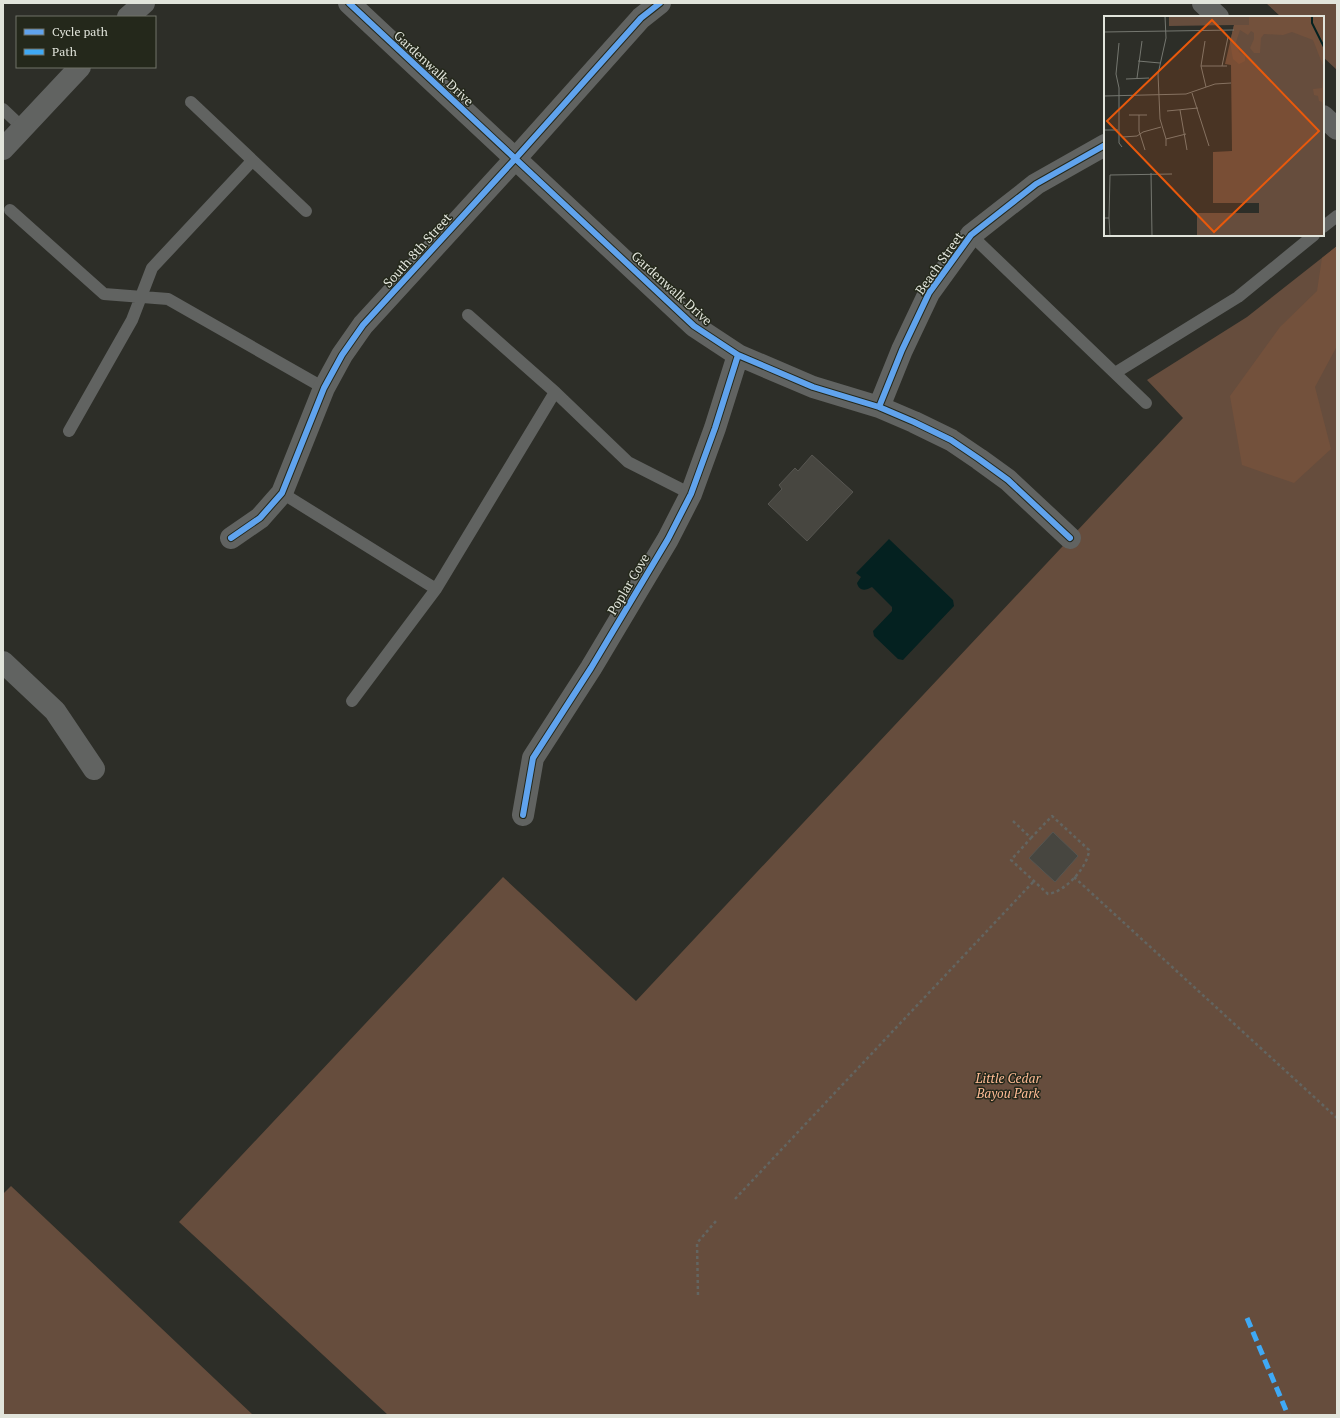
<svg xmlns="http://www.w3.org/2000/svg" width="1340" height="1418" viewBox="0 0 1340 1418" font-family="'PT Serif',serif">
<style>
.green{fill:#664d3d}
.forest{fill:#73513c}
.water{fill:#042120}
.building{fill:#474640;stroke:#575651}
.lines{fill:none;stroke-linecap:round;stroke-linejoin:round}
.path{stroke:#636561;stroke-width:2.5;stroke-dasharray:3 3;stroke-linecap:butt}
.service{stroke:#616361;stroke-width:12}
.minor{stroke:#616361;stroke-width:22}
.quiet{stroke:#3fa9f5;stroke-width:5;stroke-dasharray:10 5;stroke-linecap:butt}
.cycleway-casing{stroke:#24281b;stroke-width:8}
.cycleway{stroke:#60a3ed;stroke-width:6}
.labels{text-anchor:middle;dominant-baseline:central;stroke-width:3;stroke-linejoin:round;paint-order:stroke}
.street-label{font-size:13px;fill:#e1e4db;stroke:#24281b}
.park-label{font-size:13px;font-style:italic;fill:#ffbc95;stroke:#24281b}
.inset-river{fill:none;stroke:#042120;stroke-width:2}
.inset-road{fill:none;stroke:#757770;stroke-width:1}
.view{fill:#e8590c;fill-opacity:0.15;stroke:#e8590c;stroke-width:2}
.inset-edge{fill:none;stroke:#e1e4db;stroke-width:2}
</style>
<rect width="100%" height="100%" fill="#2d2e28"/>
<path class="green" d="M1266 3H1337V70L1323 57V17H1281Z
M1337 246V1415H388L179 1222 503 877 636 1001 1183 418 1147 380 1247 317Z
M11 1186 253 1415H3V1194Z"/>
<path class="forest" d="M1337 246V346L1315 387 1331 449 1294 483 1242 465 1230 396 1280 327 1317 291 1322 258Z"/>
<path class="water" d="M889 539 953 600 954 606 903 660 898 659 874 636 873 631 892 611V607L872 587C865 591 859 591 857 583L861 577 856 573Z"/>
<path class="building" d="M812 455 853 492 807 541 768 504 782 489 779 485 795 468 798 471Z
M1053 832 1078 856 1055 882 1029 858Z"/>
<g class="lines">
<path class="path" d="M1013 821 1031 838 1011 860 1048 894C1065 892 1088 867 1089 850L1052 816 1031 838
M1074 877 1337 1118
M735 1199 1034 881
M698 1295 697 1243 716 1221"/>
<path class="service" d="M191 102 306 211
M3 109 22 127
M10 210 104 294 168 299 324 388
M1323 227 1337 216
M971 235 1146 403
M468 315 555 392 628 462 691 494
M1115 373 1238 297 1314 235
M69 431 132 320 152 268 252 161
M282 493 436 589
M352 701 436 589 555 392"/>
<path class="minor" d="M349 3 694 326 738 355 813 387 879 407 914 422 951 440 979 459 1008 480 1070 538
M1203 3 1218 17
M128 17 144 3
M1323 116 1337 129
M3 149 80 67
M879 407 902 350 929 293 971 235 1036 184 1105 145
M231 538 260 518 282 493 324 388 342 355 363 325 515 159 641 18 660 3
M3 662 55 711 94 769
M523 815 533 758 591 668 668 539 691 494 715 428 738 355"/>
<path class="quiet" d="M1247 1318 1288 1415"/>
<defs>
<path id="cycleway" d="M349 3 694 326 738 355 813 387 879 407 914 422 951 440 979 459 1008 480 1070 538
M879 407 902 350 929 293 971 235 1036 184 1105 145
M231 538 260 518 282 493 324 388 342 355 363 325 515 159 641 18 660 3
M523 815 533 758 591 668 668 539 691 494 715 428 738 355"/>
</defs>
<use href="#cycleway" class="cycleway-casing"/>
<use href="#cycleway" class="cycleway"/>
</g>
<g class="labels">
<g class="street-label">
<text transform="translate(434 68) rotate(43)">Gardenwalk Drive</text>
<text transform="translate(417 250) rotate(-48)">South 8th Street</text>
<text transform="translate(939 263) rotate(-55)">Beach Street</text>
<text transform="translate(672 288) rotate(42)">Gardenwalk Drive</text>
<text transform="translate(628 584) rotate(-59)">Poplar Cove</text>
</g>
<g class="park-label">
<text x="1008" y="1078">Little Cedar<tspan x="1008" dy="15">Bayou Park</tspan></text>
</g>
</g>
<g transform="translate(1104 16)">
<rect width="220" height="220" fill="#2d2e28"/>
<path d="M65 0H150L197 8 220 31V220H93V197H155V187H109V136L128 135 127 49 121 48 130 9 65 10Z" fill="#664d3d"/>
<path d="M145 0H220V95L218 86 215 85 214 80 210 79 209 73 218 72 220 52 209 24 188 16 179 19 160 18 157 22 156 37H150L146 32 150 23V17L147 15 144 19 136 14 132 26 135 36 141 40V45L135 48 129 43 126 26 130 9H145Z" fill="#73513c"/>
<path class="inset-river" d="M208 0V7L220 31"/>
<path class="inset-road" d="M61 0 62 22 54 58 56 103 62 123V130M0 16 130 14M101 25 97 50 102 71M15 27 12 58 15 72V127L18 131M34 45 56 47M97 50H123M118 50 124 21M33 62 38 25M22 63 45 62M88 77 105 130M0 80 82 78 111 68 127 67M76 94 83 134M63 95 94 92M25 99H43M35 99V115L41 134M0 114H14M19 121 33 120 39 116 57 111M62 123 82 118M47 157 48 220M0 202H5L6 159 68 158M5 202 6 220"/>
<path class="view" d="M108 4 215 115 110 216 3 105Z"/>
<rect width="220" height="220" class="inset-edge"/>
</g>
<rect width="1340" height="1418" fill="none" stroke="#e1e4db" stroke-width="8"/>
<rect x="16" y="16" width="140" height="52" fill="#24281b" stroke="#707368"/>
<rect x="24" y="29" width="20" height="6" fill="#60a3ed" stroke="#707368"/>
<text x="52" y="36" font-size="12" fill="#e1e4db">Cycle path</text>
<rect x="24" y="49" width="20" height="6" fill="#3fa9f5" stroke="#707368"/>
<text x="52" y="56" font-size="12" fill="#e1e4db">Path</text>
</svg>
